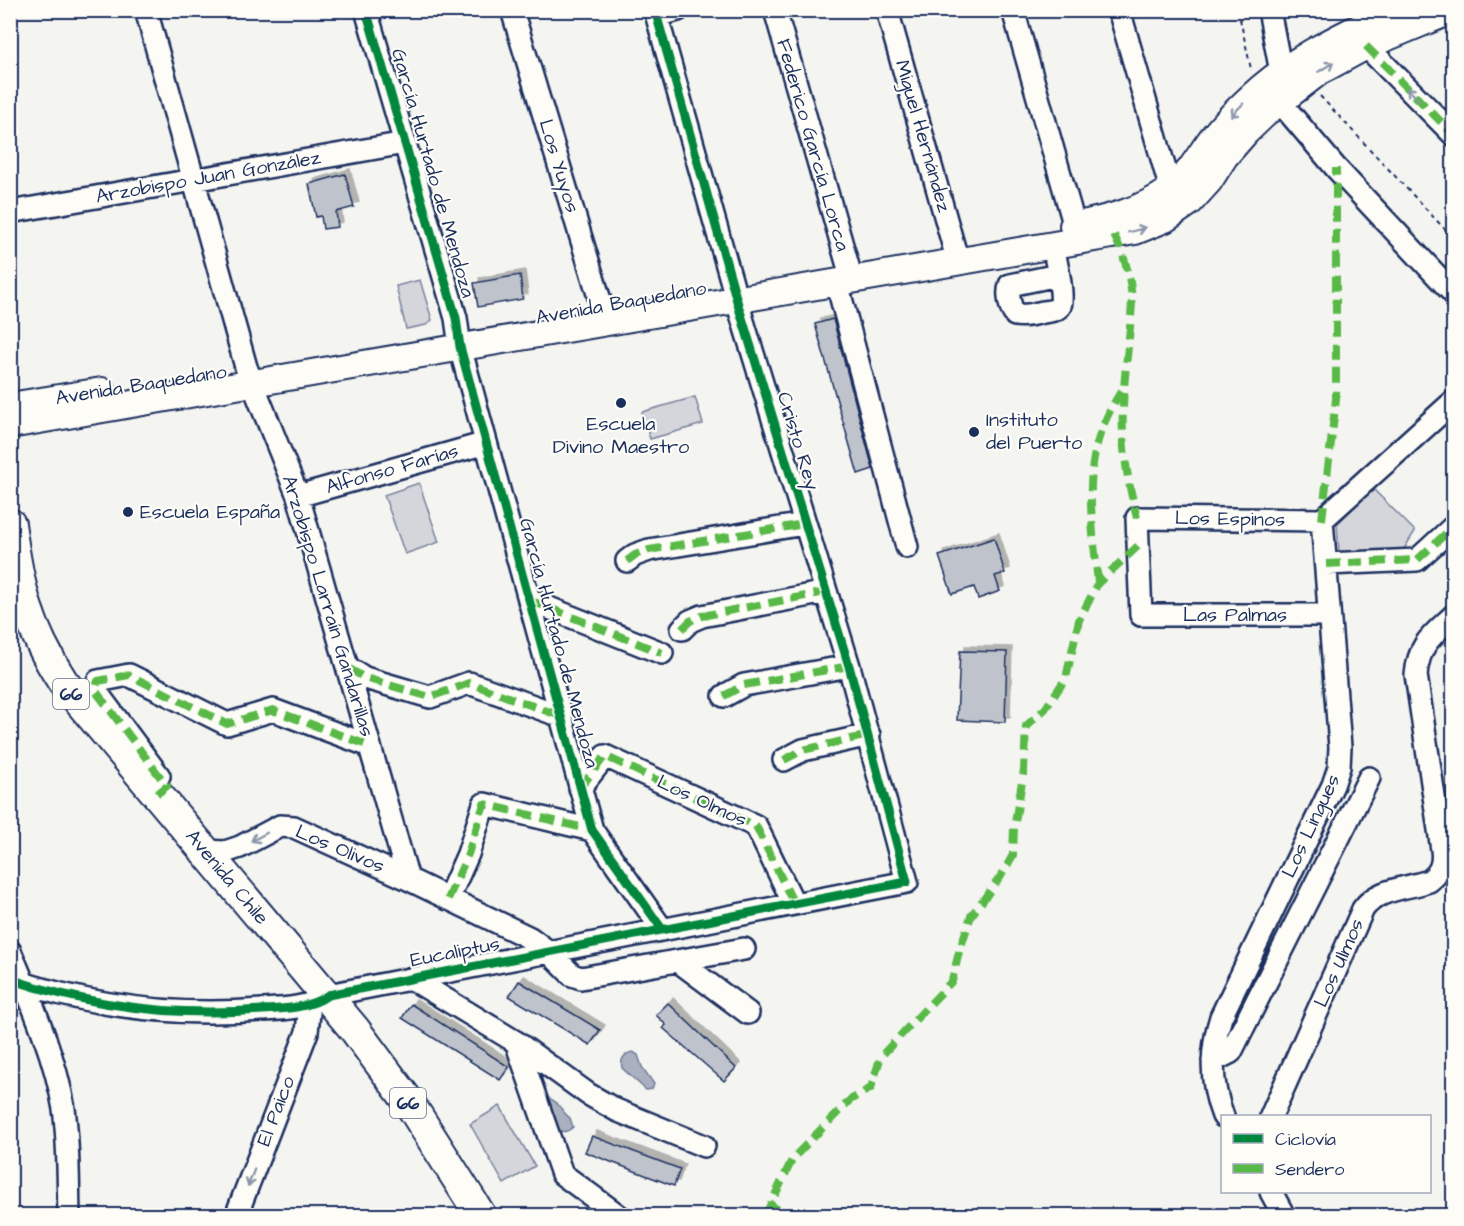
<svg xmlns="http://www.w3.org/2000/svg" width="1464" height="1226" viewBox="0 0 1464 1226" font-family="'Architects Daughter',sans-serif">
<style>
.green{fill:#d4d6db;stroke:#78829c;stroke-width:1.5}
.water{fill:#aab0bf;stroke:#717c98;stroke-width:1.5}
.building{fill:#bfc3cc;stroke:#1b2f5e;stroke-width:1.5;filter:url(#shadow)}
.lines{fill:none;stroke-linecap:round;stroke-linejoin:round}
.minor-casing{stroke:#1b2f5e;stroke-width:26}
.major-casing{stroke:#1b2f5e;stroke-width:30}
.highway-casing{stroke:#1b2f5e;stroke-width:34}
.path{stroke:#1b2f5e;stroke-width:2;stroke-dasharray:4.5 4.5;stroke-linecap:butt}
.minor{stroke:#fdfcf7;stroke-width:21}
.major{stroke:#fdfcf7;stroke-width:26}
.highway{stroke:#fdfcf7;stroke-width:30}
.quiet{stroke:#58b947;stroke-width:8;stroke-dasharray:15 8;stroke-linecap:butt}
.cycleway-casing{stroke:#fdfcf7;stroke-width:13}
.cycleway{stroke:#00873e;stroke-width:9}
.oneway{stroke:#8c96aa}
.poi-dot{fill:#1b2f5e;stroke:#fdfcf7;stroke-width:2}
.labels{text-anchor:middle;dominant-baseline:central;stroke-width:4.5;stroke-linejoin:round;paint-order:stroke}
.shield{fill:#fdfcf7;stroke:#5f6c8c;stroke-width:1.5}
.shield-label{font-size:18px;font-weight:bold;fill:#1b2f5e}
.street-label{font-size:20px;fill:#1b2f5e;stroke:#fdfcf7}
.poi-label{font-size:20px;fill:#1b2f5e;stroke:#fdfcf7;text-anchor:start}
</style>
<defs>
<filter id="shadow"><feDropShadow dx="5" dy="-5" stdDeviation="0" flood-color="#0004"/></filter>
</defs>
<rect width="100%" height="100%" fill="#f4f4f1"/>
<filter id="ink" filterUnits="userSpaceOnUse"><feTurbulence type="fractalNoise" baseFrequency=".0167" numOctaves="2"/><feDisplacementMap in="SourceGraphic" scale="12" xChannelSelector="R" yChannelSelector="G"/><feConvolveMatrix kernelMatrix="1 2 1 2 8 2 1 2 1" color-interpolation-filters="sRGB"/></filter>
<g filter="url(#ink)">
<path class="green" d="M420 280 432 320 426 325 406 329 396 286Z
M695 397 703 424 650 439 642 412Z
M419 483 439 542 405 554 384 495Z
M1373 489 1415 531 1404 549 1339 552 1337 524Z
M500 1106 535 1166 504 1184 470 1124Z"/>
<path class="water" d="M633 1052 638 1055 642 1067 654 1084 652 1089 646 1090 622 1068C620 1059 625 1053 633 1052Z
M550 1099C559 1101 562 1113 570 1118L573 1127C568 1132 565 1132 558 1131L547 1102Z"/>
<path class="building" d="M345 174 354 207 336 212 338 227 323 229 321 216 316 217 309 184Z
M520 275 523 299 478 307 474 283Z
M833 319 873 469 858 474 815 324Z
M994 538 1005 573 995 576 1000 591 978 599 974 587 952 594 939 556Z
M960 651 1007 652 1005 722 957 720Z
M519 981 600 1030 590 1045 509 996Z
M668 1003 736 1068 724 1081 663 1028 666 1025 656 1015Z
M411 1004 509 1067 500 1080 402 1018Z
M592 1136 680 1169 674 1186 585 1152Z"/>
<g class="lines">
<defs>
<path id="minor" d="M146 10 246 367 298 496 408 879
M366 10 456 318 460 347 592 830 662 929
M512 10 602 307 605 323
M775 10 852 280
M887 10 958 262
M1013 10 1079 241
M1119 10 1171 190
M1269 10 1281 72
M657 16 678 10
M1366 46 1454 135
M1280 102 1336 168 1454 294
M10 212 405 143
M1053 246C1055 256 1065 299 1060 306 1056 311 1049 311 1043 312 1034 314 1025 317 1015 315 1010 308 1007 294 1010 285L1058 275
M837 283 907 547
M298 496 486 443
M1322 520 1137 518 1141 615H1329
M1322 520 1454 401
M627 561 635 555 649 550 804 524
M1326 564 1417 560 1454 526
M529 600 662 653
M682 629 690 621 702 616 826 592
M348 668 365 678 430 697 469 683 561 716
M724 696 744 685 849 666
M784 760 803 750 869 735
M159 776 95 690 98 681 129 675 227 724 273 710 370 746
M580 788 605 756 756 826 794 904
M205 851 225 852 240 847 280 826 294 827 408 879 530 938 549 952 572 975 581 978 744 949
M448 899 468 854 484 804 592 830
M10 951C31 1001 55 1055 64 1109 69 1144 68 1180 69 1216
M678 961 748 1013
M10 979C93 1007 176 1017 262 1010 283 1009 311 1008 328 995L907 882 849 666 739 308 655 10
M412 979 516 1042 588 1094 616 1110 704 1146
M516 1042 562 1174 619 1216
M1213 1061 1231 1052 1369 778
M1223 1116C1210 1083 1210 1051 1221 1017L1333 785 1339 767 1340 747 1322 520
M1271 1116 1363 909C1378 888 1406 889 1429 881 1440 873 1444 864 1442 850L1416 675C1419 643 1432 636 1454 615
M1271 1192 1284 1216
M236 1216 307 1032 310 1004"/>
<path id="major" d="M1073 226C1107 219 1142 211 1170 190 1189 176 1199 155 1213 137 1227 119 1244 103 1261 88 1300 55 1350 31 1396 10
M10 406 102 391
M10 425 1135 231 1165 219 1190 202 1209 181 1225 156 1246 132 1268 111 1320 71 1366 46 1453 10"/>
<path id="highway" d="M10 524C19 589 27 626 63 682L355 1030 408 1101 481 1216"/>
</defs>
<use href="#minor" class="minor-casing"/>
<use href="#major" class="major-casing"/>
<use href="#highway" class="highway-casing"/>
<path class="path" d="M1238 10 1251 69
M1320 96 1454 239"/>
<use href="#minor" class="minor"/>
<use href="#major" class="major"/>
<use href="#highway" class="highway"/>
<path class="quiet" d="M1388 10 1389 13
M1453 11H1454
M1366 46 1454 135
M1114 235C1125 257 1131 278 1132 302 1130 338 1124 373 1123 408 1121 446 1128 482 1137 518
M1322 520 1336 399V168
M627 561 635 555 649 550 804 524
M1326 564 1417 560 1454 526
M1098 583C1091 507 1078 455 1124 387
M529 600 662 653
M682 629 690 621 702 616 826 592
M348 668 365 678 430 697 469 683 561 716
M724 696 744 685 849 666
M784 760 803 750 869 735
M580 788 605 756 756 826 794 904
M157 794 167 786 95 690 98 681 129 675 227 724 273 710 370 746
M448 899 468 854 484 804 592 830
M769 1203 785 1216
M765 1216 793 1158 850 1100 871 1088 881 1056 952 981 959 952 971 916 1001 876 1013 855 1014 828 1024 770 1026 726 1045 709 1066 678 1079 620 1098 583 1138 546"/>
<defs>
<path id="cycleway" d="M366 10 456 318 460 347 592 830 662 929
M10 979C93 1007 176 1017 262 1010 283 1009 311 1008 328 995L907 882 849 666 739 308 655 10"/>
</defs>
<use href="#cycleway" class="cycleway-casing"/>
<use href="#cycleway" class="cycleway"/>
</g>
<defs><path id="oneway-shaft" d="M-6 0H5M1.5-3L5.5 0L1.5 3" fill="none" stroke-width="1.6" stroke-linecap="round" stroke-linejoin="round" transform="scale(1.5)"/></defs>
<g class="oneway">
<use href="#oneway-shaft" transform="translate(1326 67) rotate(-32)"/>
<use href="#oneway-shaft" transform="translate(1413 94) rotate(-134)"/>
<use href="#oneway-shaft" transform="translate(1237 110) rotate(134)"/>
<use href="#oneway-shaft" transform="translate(1137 230) rotate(-15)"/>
<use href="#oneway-shaft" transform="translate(259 837) rotate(152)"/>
<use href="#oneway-shaft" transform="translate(251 1178) rotate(111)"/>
</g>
</g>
<g class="poi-dot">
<circle cx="621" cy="403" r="6"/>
<circle cx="974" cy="432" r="6"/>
<circle cx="128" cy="512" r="6"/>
</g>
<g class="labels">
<g class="shield">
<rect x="53" y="679" width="36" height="30" rx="4.5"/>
<rect x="390" y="1088" width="36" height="30" rx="4.5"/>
</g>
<g class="shield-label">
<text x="71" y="694">66</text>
<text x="408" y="1103">66</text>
</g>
<g class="street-label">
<text transform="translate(923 136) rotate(74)">Miguel Hernández</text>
<text transform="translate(813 145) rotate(74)">Federico García Lorca</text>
<text transform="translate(559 166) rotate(73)">Los Yuyos</text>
<text transform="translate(433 173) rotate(74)">García Hurtado de Mendoza</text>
<text transform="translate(208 177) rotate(-10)">Arzobispo Juan González</text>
<text transform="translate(621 303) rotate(-10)">Avenida Baquedano</text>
<text transform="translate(141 385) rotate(-9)">Avenida Baquedano</text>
<text transform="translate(798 441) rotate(73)">Cristo Rey</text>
<text transform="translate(392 469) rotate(-16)">Alfonso Farías</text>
<text transform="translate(1230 519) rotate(1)">Los Espinos</text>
<text transform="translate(328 606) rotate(73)">Arzobispo Larraín Gandarillas</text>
<text x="1235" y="615">Las Palmas</text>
<text transform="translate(559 643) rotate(75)">García Hurtado de Mendoza</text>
<text transform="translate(702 801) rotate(25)">Los Olmos</text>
<text transform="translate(1311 826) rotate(-65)">Los Lingues</text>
<text transform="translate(340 849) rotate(23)">Los Olivos</text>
<text transform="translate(227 877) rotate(50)">Avenida Chile</text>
<text transform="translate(455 952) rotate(-11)">Eucaliptus</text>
<text transform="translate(1339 963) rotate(-66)">Los Ulmos</text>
<text transform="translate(276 1111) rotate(-69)">El Paico</text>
</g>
<g class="poi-label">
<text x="986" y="420">Instituto<tspan x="986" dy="23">del Puerto</tspan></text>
<text x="621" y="424" text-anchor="middle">Escuela<tspan x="621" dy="23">Divino Maestro</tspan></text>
<text x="140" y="512">Escuela España</text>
</g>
</g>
<rect width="1464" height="1226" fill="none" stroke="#fdfcf7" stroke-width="36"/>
<rect x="18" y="18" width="1428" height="1190" fill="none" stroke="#1b2f5e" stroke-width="2" filter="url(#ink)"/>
<rect x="1221" y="1115" width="210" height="78" fill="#fdfcf7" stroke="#a3aaba" stroke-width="1.5"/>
<rect x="1233" y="1134" width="30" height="9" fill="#00873e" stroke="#a3aaba" stroke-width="1.5"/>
<text x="1275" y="1145" font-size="18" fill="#1b2f5e">Ciclovía</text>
<rect x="1233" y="1164" width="30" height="9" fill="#58b947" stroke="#a3aaba" stroke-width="1.5"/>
<text x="1275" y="1175" font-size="18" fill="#1b2f5e">Sendero</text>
</svg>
